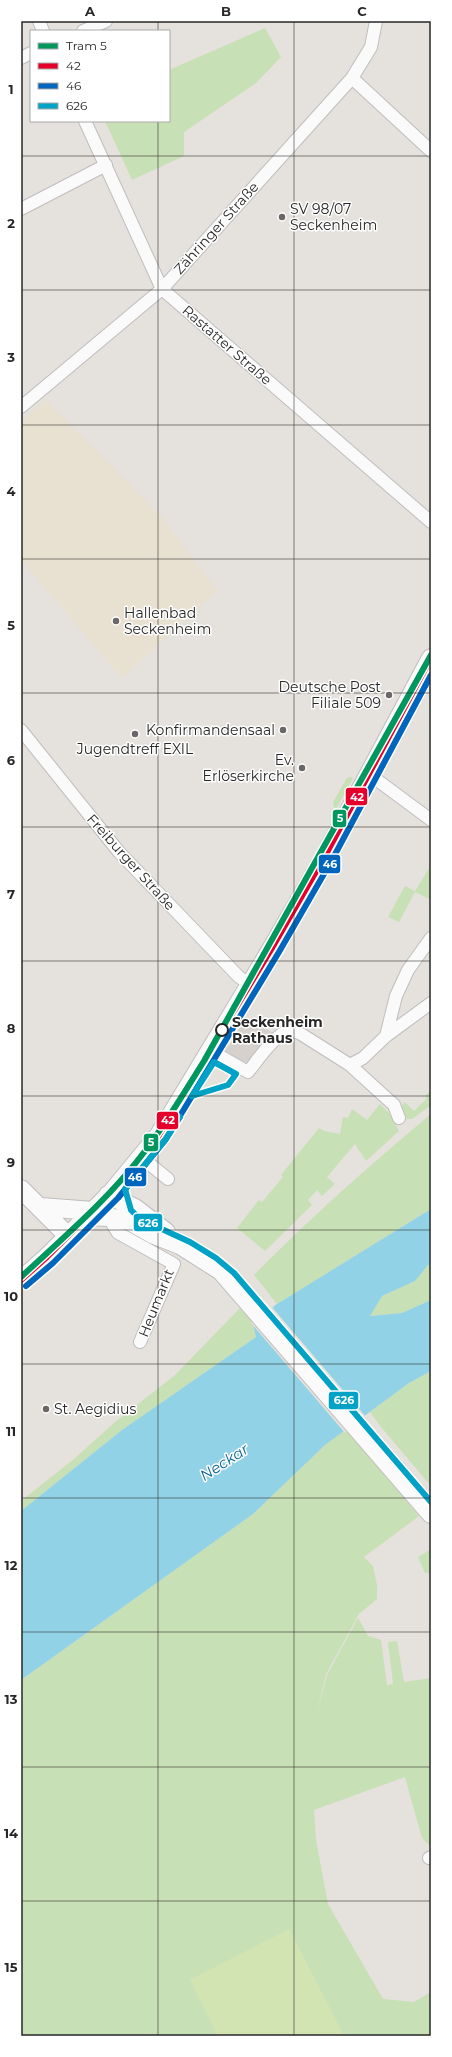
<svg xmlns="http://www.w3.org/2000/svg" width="452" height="2057" viewBox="0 0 452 2057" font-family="Montserrat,sans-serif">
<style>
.education{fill:#e8e0d0}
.green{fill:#c8e0b5}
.pitch{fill:#d3e4b3}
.plaza{fill:#d6d1cc}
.water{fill:#91d2e6}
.pier{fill:#e5e1dc}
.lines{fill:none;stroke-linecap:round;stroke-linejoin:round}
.street-casing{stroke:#bfbdbe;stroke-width:14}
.secondary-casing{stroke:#bfbdbe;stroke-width:20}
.street{stroke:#fbfafa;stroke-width:12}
.secondary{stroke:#fbfafa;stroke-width:18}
.bus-1-casing{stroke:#fff;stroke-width:9}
.bus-2-casing{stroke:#fff;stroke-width:9}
.bus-3-casing{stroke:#fff;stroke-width:9}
.bus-1{stroke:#e4002b;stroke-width:6}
.bus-2{stroke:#0065bd;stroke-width:6}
.bus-3{stroke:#02a2c6;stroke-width:6}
.tram-1-casing{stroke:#fff;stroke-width:9}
.tram-1{stroke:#00975f;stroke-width:6}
.grid{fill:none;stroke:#272727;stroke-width:1;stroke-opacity:0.55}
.poi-dot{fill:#6a6866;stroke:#fff;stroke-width:1.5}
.stop-dot{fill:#fff;stroke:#272727;stroke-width:2}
.labels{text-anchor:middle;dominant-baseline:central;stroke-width:3;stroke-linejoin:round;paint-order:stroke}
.poi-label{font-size:14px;fill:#272727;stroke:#fff;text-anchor:start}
.street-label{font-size:14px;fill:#272727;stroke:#fff}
.stop-label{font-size:14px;font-weight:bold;fill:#272727;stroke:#fff;text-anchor:start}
.water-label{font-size:15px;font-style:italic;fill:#116791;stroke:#fff}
.line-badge{stroke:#fff;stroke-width:1.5}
.badge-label{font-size:11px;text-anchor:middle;font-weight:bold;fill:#fff}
.neatline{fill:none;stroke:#272727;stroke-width:1.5}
.grid-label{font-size:13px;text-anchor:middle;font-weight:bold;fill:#272727}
</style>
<rect width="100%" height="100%" fill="#e5e1dc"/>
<path class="education" d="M46 400 160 515 217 591 122 678 21 560V421Z"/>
<path class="green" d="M265 28 281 57 256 83 184 132V156L132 180 105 121H169V70Z
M350 777 353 778 336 809 334 807 333 802 347 778Z
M431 865V900L415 892 399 922 388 917 405 886 415 891Z
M431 1090V1105L412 1119H407L401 1106 405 1102 414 1111 427 1098 425 1096Z
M380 1104 390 1114 399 1131 366 1161 355 1144 327 1177 335 1184 322 1196 317 1190 308 1200 312 1205 265 1251 237 1228 259 1200 262 1202 283 1177 281 1175 319 1128 324 1131 340 1134 343 1117 348 1118 352 1109 367 1120Z
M431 1114V1209L277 1304 254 1275C310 1218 370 1165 431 1114Z
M428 1265H431V1300L402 1313 369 1316 382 1296 415 1281Z
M240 1308 253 1323 256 1337 122 1430 21 1511V1501L74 1459 115 1422 174 1376Z
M431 1371V1486L381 1427 370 1412 409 1383Z
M346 1429 419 1516 364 1557 373 1566 377 1585V1599L359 1614 326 1674 317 1713 327 1675 358 1618 368 1636 381 1640 387 1685 393 1684 388 1642 397 1641 404 1682 431 1678V1847L422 1838 405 1777 314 1810 316 1840 328 1904 383 1999 414 2002 431 1992V2036H21V1680L253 1514 325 1445Z
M431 1549V1573H425L418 1557Z"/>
<path class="pitch" d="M289 1929 344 2036H218L190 1980Z"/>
<path class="plaza" d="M246 1017 275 1034 246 1065 223 1055 220 1049 224 1043 229 1046Z"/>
<path class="water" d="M431 1209V1265H428L415 1281 382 1296 370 1316 402 1313 431 1300V1371L409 1383 325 1445 253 1514 21 1680V1511L122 1430 256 1337 253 1323 277 1304Z"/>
<path class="pier" d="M271 1306 366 1417 345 1433 251 1323Z"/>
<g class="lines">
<defs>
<path id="street" d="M39 21 43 31
M83 31 106 21
M21 58 31 53
M352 78 431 151
M85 121 162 289 431 522
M21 209 106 165
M21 407 162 289 352 78 371 47 376 21
M21 730 119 852 239 977 251 985
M369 774 431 820
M386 1036 396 996 408 970 431 938
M211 1051 248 1072C257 1061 274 1035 288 1031 293 1030 297 1032 301 1034L350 1065 394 1105 399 1118
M350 1065 363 1058 386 1036 431 1003
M141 1157 168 1179
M108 1217 118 1233 174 1264 140 1342
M429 1858 431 1857"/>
<path id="secondary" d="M21 1189 68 1236
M108 1195 135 1208 166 1232
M41 1207 93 1211
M88 1216 108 1217 129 1221 152 1234 180 1245 221 1271 431 1514
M21 1280 47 1257 112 1192 159 1135 272 948 325 856 431 658"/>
</defs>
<use href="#street" class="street-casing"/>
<use href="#secondary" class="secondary-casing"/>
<use href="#street" class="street"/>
<use href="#secondary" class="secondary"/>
<defs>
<path id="bus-1" d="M21 1280 47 1257 112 1192 159 1135 272 948 325 856 431 658"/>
<path id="bus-2" d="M26 1286 53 1263 118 1198 166 1139 279 952 332 860 431 675"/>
<path id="bus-3" d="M214 1062 236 1074 228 1085 192 1096Z
M180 1117 165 1140 125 1189 131 1210 140 1219 190 1242 216 1258 234 1273 431 1502"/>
</defs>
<use href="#bus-1" class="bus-1-casing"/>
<use href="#bus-2" class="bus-2-casing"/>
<use href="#bus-3" class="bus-3-casing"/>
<use href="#bus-1" class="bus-1"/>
<use href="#bus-2" class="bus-2"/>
<use href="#bus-3" class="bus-3"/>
<defs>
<path id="tram-1" d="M21 1277C64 1237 110 1198 145 1151 167 1122 185 1091 204 1061L431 655"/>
</defs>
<use href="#tram-1" class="tram-1-casing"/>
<use href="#tram-1" class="tram-1"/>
</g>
<path class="grid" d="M158 21V31M294 21V2036M158 121V2036M21 156H431M21 290H431M21 425H431M21 559H431M21 693H431M21 827H431M21 961H431M21 1096H431M21 1230H431M21 1364H431M21 1498H431M21 1632H431M21 1767H431M21 1901H431"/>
<g class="poi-dot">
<circle cx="282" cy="217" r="4"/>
<circle cx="116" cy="621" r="4"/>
<circle cx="389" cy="695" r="4"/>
<circle cx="283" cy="730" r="4"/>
<circle cx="135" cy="734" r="4"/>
<circle cx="302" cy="768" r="4"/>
<circle cx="46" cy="1409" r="4"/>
</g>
<circle class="stop-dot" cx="222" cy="1030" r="6"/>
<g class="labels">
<g class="poi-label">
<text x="290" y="209">SV 98/07<tspan x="290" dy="16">Seckenheim</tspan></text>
<text x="124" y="613">Hallenbad<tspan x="124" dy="16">Seckenheim</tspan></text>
<text x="381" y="687" text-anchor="end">Deutsche Post<tspan x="381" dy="16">Filiale 509</tspan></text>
<text x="275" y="730" text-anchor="end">Konfirmandensaal</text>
<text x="135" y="749" text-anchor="middle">Jugendtreff EXIL</text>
<text x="294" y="760" text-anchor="end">Ev.<tspan x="294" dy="16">Erlöserkirche</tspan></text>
<text x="54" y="1409">St. Aegidius</text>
</g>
<g class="street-label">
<text transform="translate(216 228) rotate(-48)">Zähringer Straße</text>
<text transform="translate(227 345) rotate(41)">Rastatter Straße</text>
<text transform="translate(131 862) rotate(48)">Freiburger Straße</text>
<text transform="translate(156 1303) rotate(-68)">Heumarkt</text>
</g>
<g class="stop-label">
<text x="232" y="1022">Seckenheim<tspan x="232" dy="16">Rathaus</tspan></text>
</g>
<g class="water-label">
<text transform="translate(224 1462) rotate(-33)">Neckar</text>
</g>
</g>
<g class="line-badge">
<rect x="345" y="787" width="23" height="19" rx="4" fill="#e4002b"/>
<rect x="332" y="809" width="15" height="19" rx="4" fill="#00975f"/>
<rect x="318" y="854" width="23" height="20" rx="4" fill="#0065bd"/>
<rect x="156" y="1111" width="23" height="19" rx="4" fill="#e4002b"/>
<rect x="143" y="1133" width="16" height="19" rx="4" fill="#00975f"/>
<rect x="124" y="1167" width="23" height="20" rx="4" fill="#0065bd"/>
<rect x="133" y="1213" width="30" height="19" rx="4" fill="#02a2c6"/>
<rect x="328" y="1391" width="31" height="19" rx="4" fill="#02a2c6"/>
</g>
<g class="badge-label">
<text x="357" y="801">42</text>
<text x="340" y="822">5</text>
<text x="330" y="868">46</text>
<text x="168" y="1124">42</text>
<text x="151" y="1146">5</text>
<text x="135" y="1181">46</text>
<text x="148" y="1227">626</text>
<text x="344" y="1404">626</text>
</g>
<rect width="452" height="2057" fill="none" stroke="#ffffff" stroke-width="44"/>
<rect x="30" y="30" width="140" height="92" fill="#ffffff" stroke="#a9a9a9"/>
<rect x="38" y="43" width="20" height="6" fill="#00975f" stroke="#a9a9a9"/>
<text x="66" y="50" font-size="12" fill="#272727">Tram 5</text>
<rect x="38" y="63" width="20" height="6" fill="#e4002b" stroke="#a9a9a9"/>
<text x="66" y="70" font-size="12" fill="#272727">42</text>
<rect x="38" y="83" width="20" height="6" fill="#0065bd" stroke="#a9a9a9"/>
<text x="66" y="90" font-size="12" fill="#272727">46</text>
<rect x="38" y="103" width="20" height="6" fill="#02a2c6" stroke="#a9a9a9"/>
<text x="66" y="110" font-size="12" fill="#272727">626</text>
<rect x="22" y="22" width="408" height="2013" class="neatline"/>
<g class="grid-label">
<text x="90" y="16">A</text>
<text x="226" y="16">B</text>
<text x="362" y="16">C</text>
<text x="11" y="94">1</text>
<text x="11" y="228">2</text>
<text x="11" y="362">3</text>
<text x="11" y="496">4</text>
<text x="11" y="630">5</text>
<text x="11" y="765">6</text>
<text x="11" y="899">7</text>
<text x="11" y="1033">8</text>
<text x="11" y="1167">9</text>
<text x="11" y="1301">10</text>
<text x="11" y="1436">11</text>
<text x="11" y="1570">12</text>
<text x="11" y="1704">13</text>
<text x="11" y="1838">14</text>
<text x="11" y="1972">15</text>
</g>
</svg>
